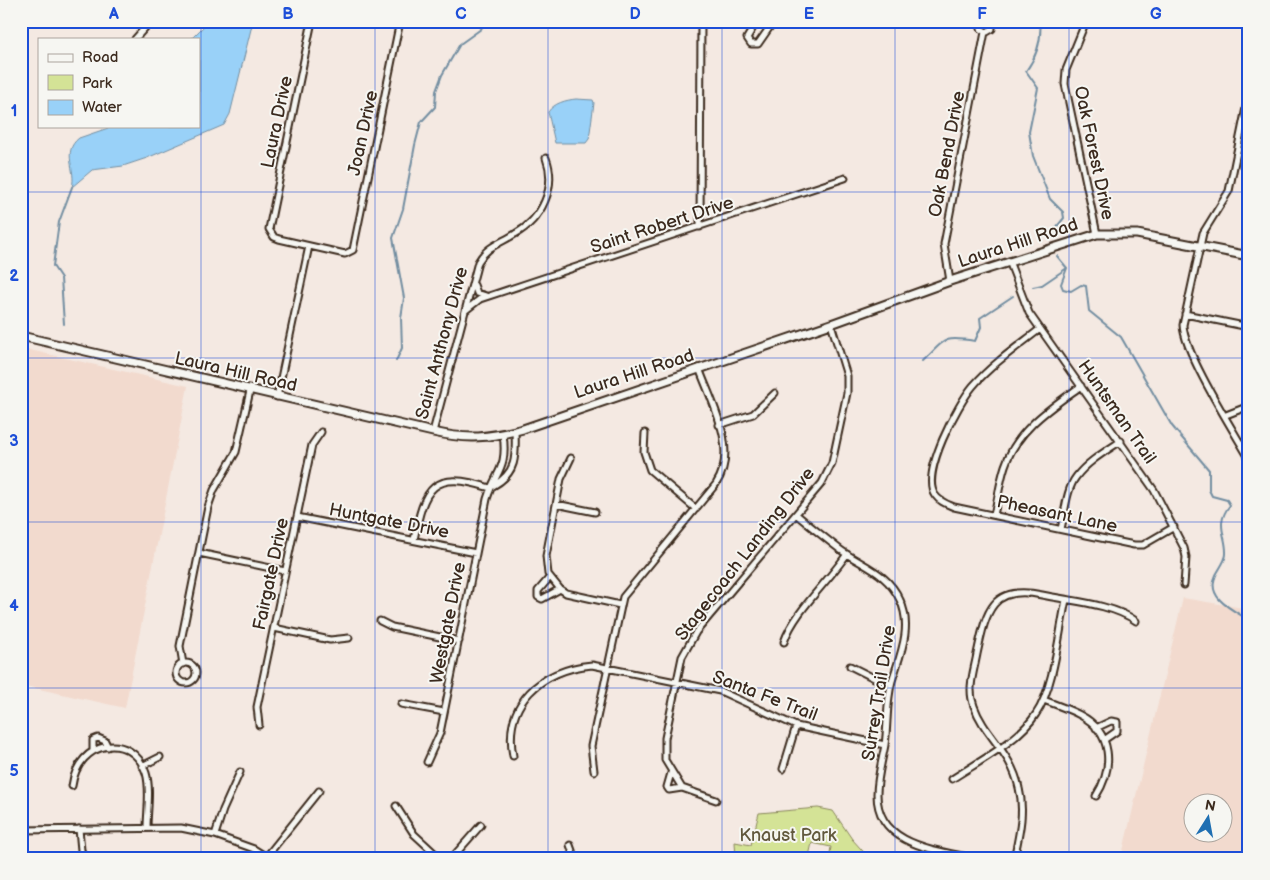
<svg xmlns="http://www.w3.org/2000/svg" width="1270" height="880" viewBox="0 0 1270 880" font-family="'Balsamiq Sans',sans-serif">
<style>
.built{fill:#f2dace;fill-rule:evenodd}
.green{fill:#d4e396;stroke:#88865a}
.water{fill:#99d1f8;stroke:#738ea1}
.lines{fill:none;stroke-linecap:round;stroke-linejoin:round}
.stream{stroke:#738ea1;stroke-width:2}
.minor-casing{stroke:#3b2a1e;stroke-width:9}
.secondary-casing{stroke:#3b2a1e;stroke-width:11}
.minor{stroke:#f6f6f2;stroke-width:5}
.secondary{stroke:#f6f6f2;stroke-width:7}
.grid{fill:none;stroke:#1d4ed8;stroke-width:1;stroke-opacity:0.55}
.labels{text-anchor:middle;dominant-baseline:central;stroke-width:4;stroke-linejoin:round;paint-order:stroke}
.street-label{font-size:18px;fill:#3b2a1e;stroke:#f6f6f2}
.park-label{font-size:18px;fill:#61583c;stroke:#f6f6f2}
.neatline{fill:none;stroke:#1d4ed8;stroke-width:2}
.grid-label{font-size:16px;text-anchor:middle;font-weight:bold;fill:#1d4ed8}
</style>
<rect width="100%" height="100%" fill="#f4e9e2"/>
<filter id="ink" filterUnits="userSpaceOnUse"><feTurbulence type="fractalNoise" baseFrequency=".02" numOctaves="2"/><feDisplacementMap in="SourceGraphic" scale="10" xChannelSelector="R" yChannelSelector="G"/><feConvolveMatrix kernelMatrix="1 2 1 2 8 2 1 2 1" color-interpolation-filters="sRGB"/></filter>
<g filter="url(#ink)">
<path class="built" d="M21 348 188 386 125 708 21 685Z
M1183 598 1249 609V859H1121ZM1192 802H1222V832H1192Z"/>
<path class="green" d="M818 808 833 811 852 839 870 859H829L831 847 812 843 809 856 820 859H736L735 842 751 845 759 813Z"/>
<path class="water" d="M209 21H253L230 114 224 125 147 158 123 166 92 170 72 187C77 170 61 152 79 138L114 126H199V39H191Z
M576 99 593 100 594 103 589 139 586 143H555L548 112C554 103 566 100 576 99Z"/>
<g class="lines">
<path class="stream" d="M1040 21C1042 40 1037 56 1026 71L1038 88 1029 132 1033 156 1050 199 1063 212 1064 218 1050 235
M1057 256 1067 268 1061 284 1063 289 1071 291 1081 285 1086 286 1089 311 1121 337 1172 426 1209 470V490L1212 496 1227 500 1230 505C1214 525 1227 535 1226 554 1226 560 1219 569 1216 575 1205 598 1233 610 1249 620
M1033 287 1042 285 1067 268
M64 324 61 278 53 266 59 222 72 187
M396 361 402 348 401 318 404 298 393 238 403 209 415 145 421 122 435 107 436 91 442 75 460 44 481 29 485 21
M923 361C946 339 942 336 975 341L981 327 980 318 1013 296"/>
<defs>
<path id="minor" d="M312 21 269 229 274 237 279 239 345 254 353 250 400 21
M757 21 747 38 751 44H758L774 21
M981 21V29L987 32 992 29V21
M1086 21 1066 70 1065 84 1097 234
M135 39 151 21
M1249 93 1229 191 1203 233 1183 325C1184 353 1233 430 1249 458
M700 227 701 21
M1009 261 1029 313 1154 490 1184 548 1186 557 1184 585
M950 281 944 244 985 32
M474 285 477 293 486 296
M466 310 480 299 845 178
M1185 314 1249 327
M1040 329C1017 347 992 364 973 386 958 404 920 474 935 495 940 502 947 504 954 507L1134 545H1143L1174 527
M277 397 309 246
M1226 415 1249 406
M719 425 753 414 775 393
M433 432 478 262C487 246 501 243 515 234 542 219 557 187 546 158
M645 433 644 452 650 470 696 509
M571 458 561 479 546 556 548 574 560 589 566 593 620 605
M493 486C517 473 516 456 515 431
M556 504 595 512
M797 515C810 526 824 537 838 548 861 566 887 571 900 600 913 627 900 655 892 681 886 702 888 724 885 745 882 761 877 778 877 794 877 847 939 850 978 859
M994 515C998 498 1000 481 1005 466 1017 429 1052 407 1081 386
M297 517 476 553
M1061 529C1065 513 1066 490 1076 477 1087 462 1106 451 1121 441
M414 540C424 487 433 469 490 488
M199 553 285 571
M550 577 538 591V597L542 599 560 589
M380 621 392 627 459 641
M274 628 330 640 349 638
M784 642C794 612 828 582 847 554
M176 673a10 10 0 1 1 20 0a10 10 0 1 1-20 0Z
M183 664 180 646 208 507 214 490 236 452 250 391
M850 666 874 678 891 683
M1044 700C1056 705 1069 709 1080 715 1113 732 1114 768 1096 796
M401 704 444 712
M259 725 257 707 312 445 321 432
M1096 728 1111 721 1117 722V731L1104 740
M93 750V740L98 738 105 741 108 747
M513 756C503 703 541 670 592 665L720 691 796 726 885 745
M427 762 440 733 487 499C496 470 508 469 503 434
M142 766 160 757
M783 769 796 726
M594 771 591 746 623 597 716 484C739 449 712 404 699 368
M671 773 667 787 669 790 682 788
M952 779C978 762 1019 741 1036 714 1054 688 1059 632 1066 600
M72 786C78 740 132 731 146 773 151 789 147 812 147 828
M716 800 682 788 665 760V738L682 657 696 632 822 483 832 463 847 393V376L831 324
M396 806 414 834 441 859
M79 829 81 850 85 859
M21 830 181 828 215 835 254 849 270 859
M215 835 223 810 240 772
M570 845 575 859
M267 856 319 791
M451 859 481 825
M1014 859C1019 835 1025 812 1019 788 1011 751 985 737 974 706 967 689 974 671 977 654 986 612 991 584 1042 595 1070 601 1113 604 1136 621"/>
<path id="secondary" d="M21 336 433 432C468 440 489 438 523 429L831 324 950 281 1097 234H1137L1249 256"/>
</defs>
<use href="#minor" class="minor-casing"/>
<use href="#secondary" class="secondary-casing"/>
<use href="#minor" class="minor"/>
<use href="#secondary" class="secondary"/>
</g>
</g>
<path class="grid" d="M201 21V859M375 21V859M548 21V859M722 21V859M895 21V859M1069 21V859M21 192H1249M21 358H1249M21 522H1249M21 688H1249"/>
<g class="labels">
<g class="street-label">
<text transform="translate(277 122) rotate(-78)">Laura Drive</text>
<text transform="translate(363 133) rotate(-78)">Joan Drive</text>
<text transform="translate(1094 153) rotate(78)">Oak Forest Drive</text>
<text transform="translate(947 154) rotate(-79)">Oak Bend Drive</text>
<text transform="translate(662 225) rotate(-18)">Saint Robert Drive</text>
<text transform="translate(1018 243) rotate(-18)">Laura Hill Road</text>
<text transform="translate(442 343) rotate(-75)">Saint Anthony Drive</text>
<text transform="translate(236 372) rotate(13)">Laura Hill Road</text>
<text transform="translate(634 374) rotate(-18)">Laura Hill Road</text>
<text transform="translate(1117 412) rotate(55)">Huntsman Trail</text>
<text transform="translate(1057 514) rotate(12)">Pheasant Lane</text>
<text transform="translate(389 521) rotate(11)">Huntgate Drive</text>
<text transform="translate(745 554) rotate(-52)">Stagecoach Landing Drive</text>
<text transform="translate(271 574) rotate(-78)">Fairgate Drive</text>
<text transform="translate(448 623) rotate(-79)">Westgate Drive</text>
<text transform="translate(879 693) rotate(-81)">Surrey Trail Drive</text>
<text transform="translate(765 696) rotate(21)">Santa Fe Trail</text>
</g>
<g class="park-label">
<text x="788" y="835">Knaust Park</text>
</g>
</g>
<rect width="1270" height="880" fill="none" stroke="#f6f6f2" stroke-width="55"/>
<rect x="38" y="38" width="162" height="90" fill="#f6f6f2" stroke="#aba49d"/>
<rect x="48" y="54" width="25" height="8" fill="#f6f6f2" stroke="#aba49d"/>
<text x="82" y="62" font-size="15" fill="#3b2a1e">Road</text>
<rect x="48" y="75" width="25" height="15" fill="#d4e396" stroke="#aba49d"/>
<text x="82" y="88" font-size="15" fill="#3b2a1e">Park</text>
<rect x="48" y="100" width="25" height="15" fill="#99d1f8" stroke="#aba49d"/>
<text x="82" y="112" font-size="15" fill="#3b2a1e">Water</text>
<g transform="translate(1208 818) rotate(11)"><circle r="24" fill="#f6f6f2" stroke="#aba49d"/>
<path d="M0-4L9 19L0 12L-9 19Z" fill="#1f6fb2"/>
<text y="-8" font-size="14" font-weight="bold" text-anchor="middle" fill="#3b2a1e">N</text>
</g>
<rect x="28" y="28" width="1214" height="824" class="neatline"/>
<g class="grid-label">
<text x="114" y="19">A</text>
<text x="288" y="19">B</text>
<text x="461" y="19">C</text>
<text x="635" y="19">D</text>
<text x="809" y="19">E</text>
<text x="982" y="19">F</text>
<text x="1156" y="19">G</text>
<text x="14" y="116">1</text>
<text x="14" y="281">2</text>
<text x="14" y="446">3</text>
<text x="14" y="611">4</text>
<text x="14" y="776">5</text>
</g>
</svg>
